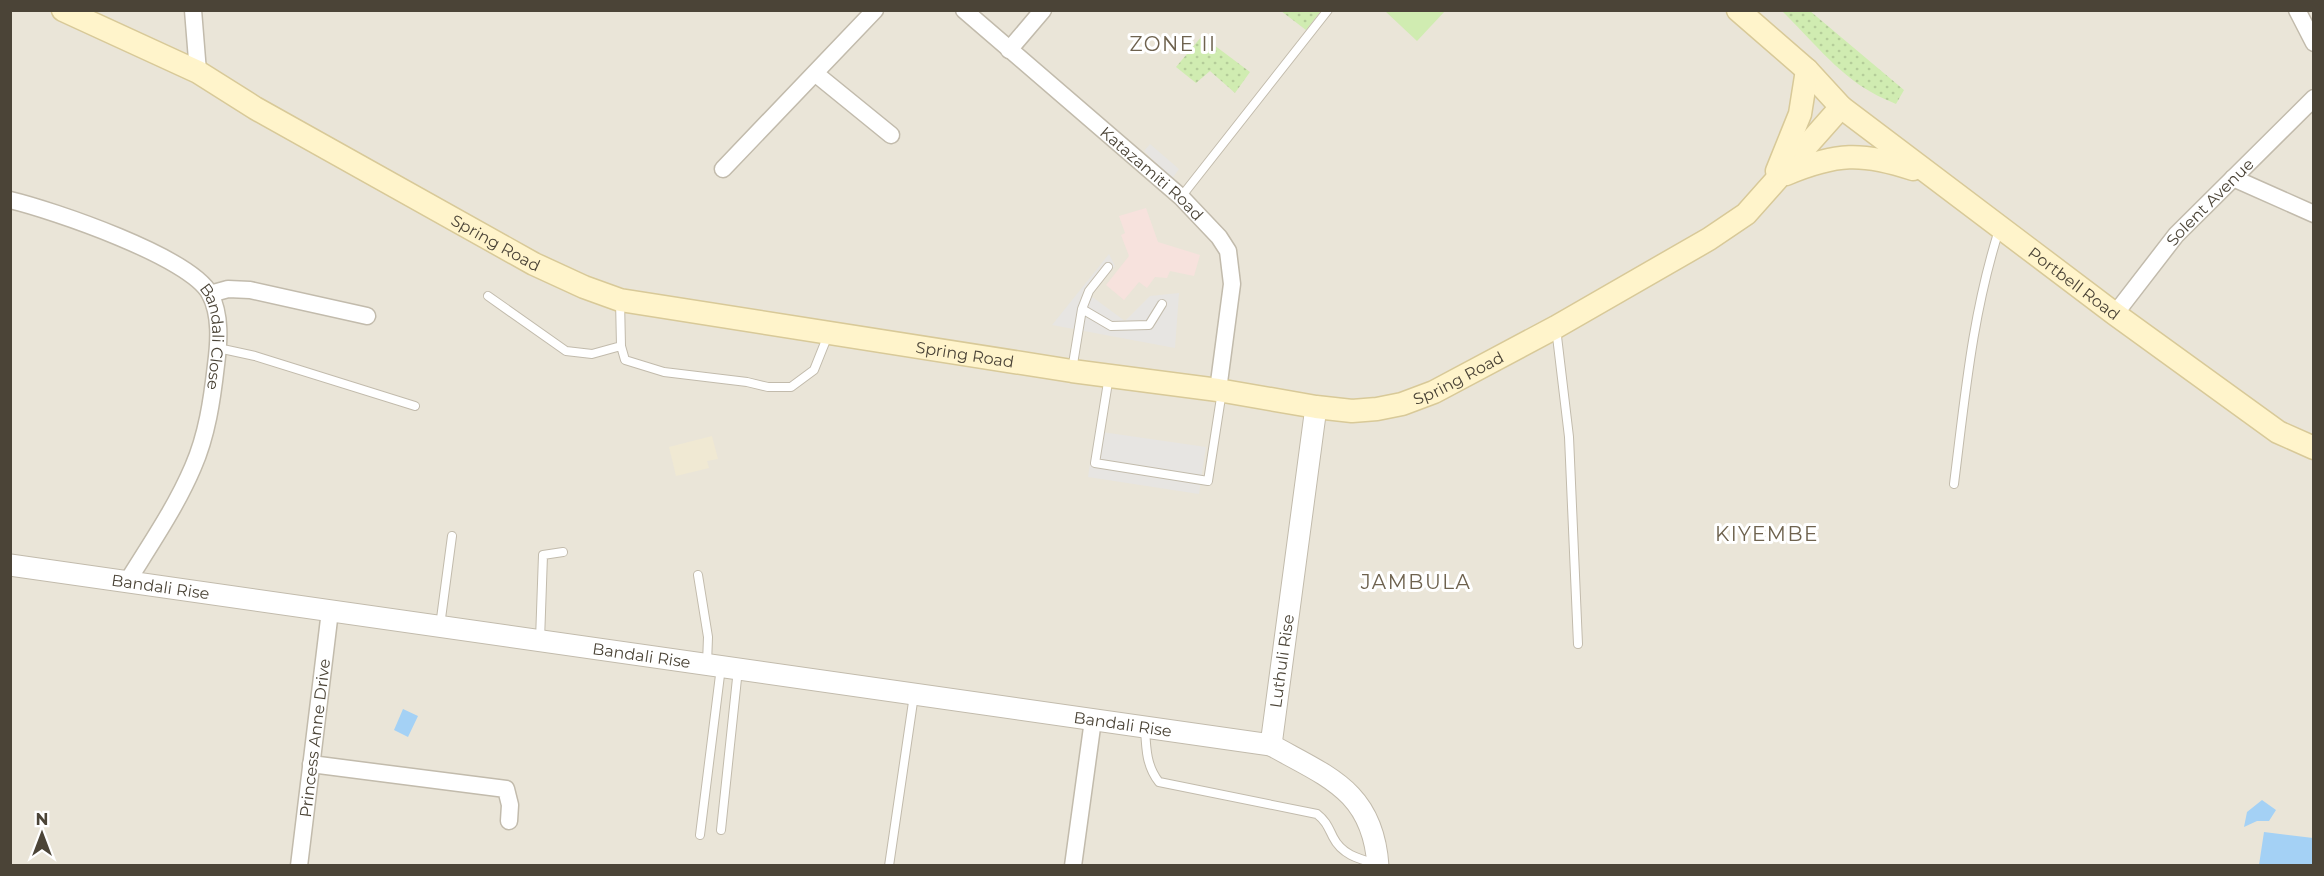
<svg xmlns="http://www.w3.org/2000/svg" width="2324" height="876" viewBox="0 0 2324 876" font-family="Montserrat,sans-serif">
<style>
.residential{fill:#eae5d8}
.education{fill:#f0e9d3}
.medical{fill:#f7e2dd}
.grass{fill:url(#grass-dots)}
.park{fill:#d0ecb1}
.parking{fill:#e7e5e2}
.water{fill:#a4d1f5}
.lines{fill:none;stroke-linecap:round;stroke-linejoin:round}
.service-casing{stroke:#c2bbac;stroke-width:10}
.minor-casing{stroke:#c2bbac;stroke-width:19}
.tertiary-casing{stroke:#c2bbac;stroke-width:23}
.secondary-casing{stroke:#d8c998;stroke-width:25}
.service{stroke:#fff;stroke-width:8}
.minor{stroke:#fff;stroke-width:16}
.tertiary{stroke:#fff;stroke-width:21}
.secondary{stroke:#fff4cb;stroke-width:22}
.labels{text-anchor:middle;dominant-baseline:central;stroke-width:6;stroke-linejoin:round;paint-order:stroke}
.street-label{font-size:16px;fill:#4b4437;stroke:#fff}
.quarter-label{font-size:20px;letter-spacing:1.5px;fill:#6e624e;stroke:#fff}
</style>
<defs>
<pattern id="grass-dots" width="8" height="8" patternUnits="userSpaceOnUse" patternTransform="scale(1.5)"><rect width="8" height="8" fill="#d0ecb1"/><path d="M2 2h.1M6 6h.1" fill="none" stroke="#b4cc99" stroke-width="1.8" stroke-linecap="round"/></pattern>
</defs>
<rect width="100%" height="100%" fill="#f6f3ea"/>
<path class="residential" d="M10 11H2313V865H11Z"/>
<path class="education" d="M712 436 718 459 707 461 709 468 676 476 669 447Z"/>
<path class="medical" d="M1146 208 1158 242 1200 255 1194 276 1170 271 1167 278 1155 277 1147 288 1139 282 1124 300 1106 285 1129 256 1121 235 1125 233 1119 216Z"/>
<path class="grass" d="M1281 11H1321L1306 30Z
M1782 11H1810L1904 90 1896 104C1888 100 1879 97 1871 92 1837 73 1809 37 1782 11Z
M1202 36 1250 72 1235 93 1210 71 1196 83 1176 67Z"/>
<path class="park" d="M1385 11H1445L1417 41Z"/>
<path class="parking" d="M1150 144 1179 169 1172 179 1144 151Z
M1109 254 1115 266 1091 296 1125 321 1150 296 1179 293 1175 348 1052 325Z
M1095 431 1206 447 1199 494 1088 477Z"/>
<path class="water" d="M403 709 418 716 408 737 394 730Z
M2262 800 2276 810 2269 821H2257L2244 827 2247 812Z
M2264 832 2313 838V865H2259Z"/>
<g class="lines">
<defs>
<path id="service" d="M1181 197 1328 10
M488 296 566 351 592 354 621 346
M620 300 621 346 625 360 664 372 747 382 768 387H791L814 370 828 335
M1082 309 1089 291 1108 267
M1556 328 1569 437 1578 644
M218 348 255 356 415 406
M1072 370 1082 309 1111 326 1149 325 1162 304
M1109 376 1095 463 1208 481 1222 391
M1954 484C1965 397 1972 315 1999 230
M698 575 708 637 707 664
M440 626 452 536
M540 640 543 555 563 552
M1145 727C1146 747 1146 766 1159 782L1317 814C1326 821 1328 827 1333 837 1342 855 1359 859 1377 864
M721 830 738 669
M700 835 721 667
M889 866 914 695"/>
<g id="minor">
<path d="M193 10 198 72"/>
<path id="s1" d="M964 10 1181 197 1219 237 1228 251 1232 284 1218 390"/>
<path d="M2297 10 2314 43"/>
<path d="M1009 50 1043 10"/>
<path d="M816 74 891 135"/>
<path d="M723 169 875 10"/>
<path d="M2233 178 2314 214"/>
<path id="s2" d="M10 200C52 210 191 257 210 294 221 315 219 342 216 365 212 400 207 435 193 467 176 507 150 545 127 582"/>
<path d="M210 294 228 289 250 290 367 316"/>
<path id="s3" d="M2115 314 2176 235 2314 98"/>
<path d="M311 764 506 789 510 805 509 821"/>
<path id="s4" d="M299 866 330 611"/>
<path d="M1073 866 1093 720"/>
</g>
<g id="tertiary">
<path d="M1316 407 1271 745C1328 777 1373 791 1378 866"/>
<path id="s5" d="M10 565 1271 745"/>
</g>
<g id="secondary">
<path id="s6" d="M63 10 198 72 255 108 534 264 584 287 620 300 1072 371 1218 390 1316 407 1352 411 1377 409 1402 404 1434 392 1556 327 1709 239 1746 214 1841 107"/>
<path id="s7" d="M1738 10 1807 70 1841 107 2115 314 2278 432 2314 448"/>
<path d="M1777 171 1800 114 1807 70"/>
<path d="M1786 174C1836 153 1862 152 1913 169"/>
</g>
</defs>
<use href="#service" class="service-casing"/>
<use href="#minor" class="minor-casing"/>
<use href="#tertiary" class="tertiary-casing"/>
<use href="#secondary" class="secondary-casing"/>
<use href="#service" class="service"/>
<use href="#minor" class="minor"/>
<use href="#tertiary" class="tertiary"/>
<use href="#secondary" class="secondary"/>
</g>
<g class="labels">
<g class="street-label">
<text stroke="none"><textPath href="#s1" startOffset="249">Katazamiti Road</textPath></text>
<text stroke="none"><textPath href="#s3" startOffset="147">Solent Avenue</textPath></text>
<text stroke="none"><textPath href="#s6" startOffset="492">Spring Road</textPath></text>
<text stroke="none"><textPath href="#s7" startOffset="434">Portbell Road</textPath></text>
<text stroke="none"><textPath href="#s2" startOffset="267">Bandali Close</textPath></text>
<text stroke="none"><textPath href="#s6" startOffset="978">Spring Road</textPath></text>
<text stroke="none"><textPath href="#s6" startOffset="1482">Spring Road</textPath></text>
<text stroke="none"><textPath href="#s5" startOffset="152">Bandali Rise</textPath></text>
<text stroke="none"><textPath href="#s5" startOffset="638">Bandali Rise</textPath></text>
<text transform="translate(1282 661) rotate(-82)">Luthuli Rise</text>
<text stroke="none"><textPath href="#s5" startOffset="1124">Bandali Rise</textPath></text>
<text stroke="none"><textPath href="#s4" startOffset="129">Princess Anne Drive</textPath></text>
</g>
<g class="quarter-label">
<text x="1173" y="44">ZONE II</text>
<text x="1767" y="534">KIYEMBE</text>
<text x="1416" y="582">JAMBULA</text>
</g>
</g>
<rect width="2324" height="876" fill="none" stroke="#4b4437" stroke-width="24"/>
<g transform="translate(42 834)" stroke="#ffffff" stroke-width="4.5" paint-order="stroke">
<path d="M0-4.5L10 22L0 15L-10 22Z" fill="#4b4437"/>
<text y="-9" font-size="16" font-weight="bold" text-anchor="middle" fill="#4b4437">N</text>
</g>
</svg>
